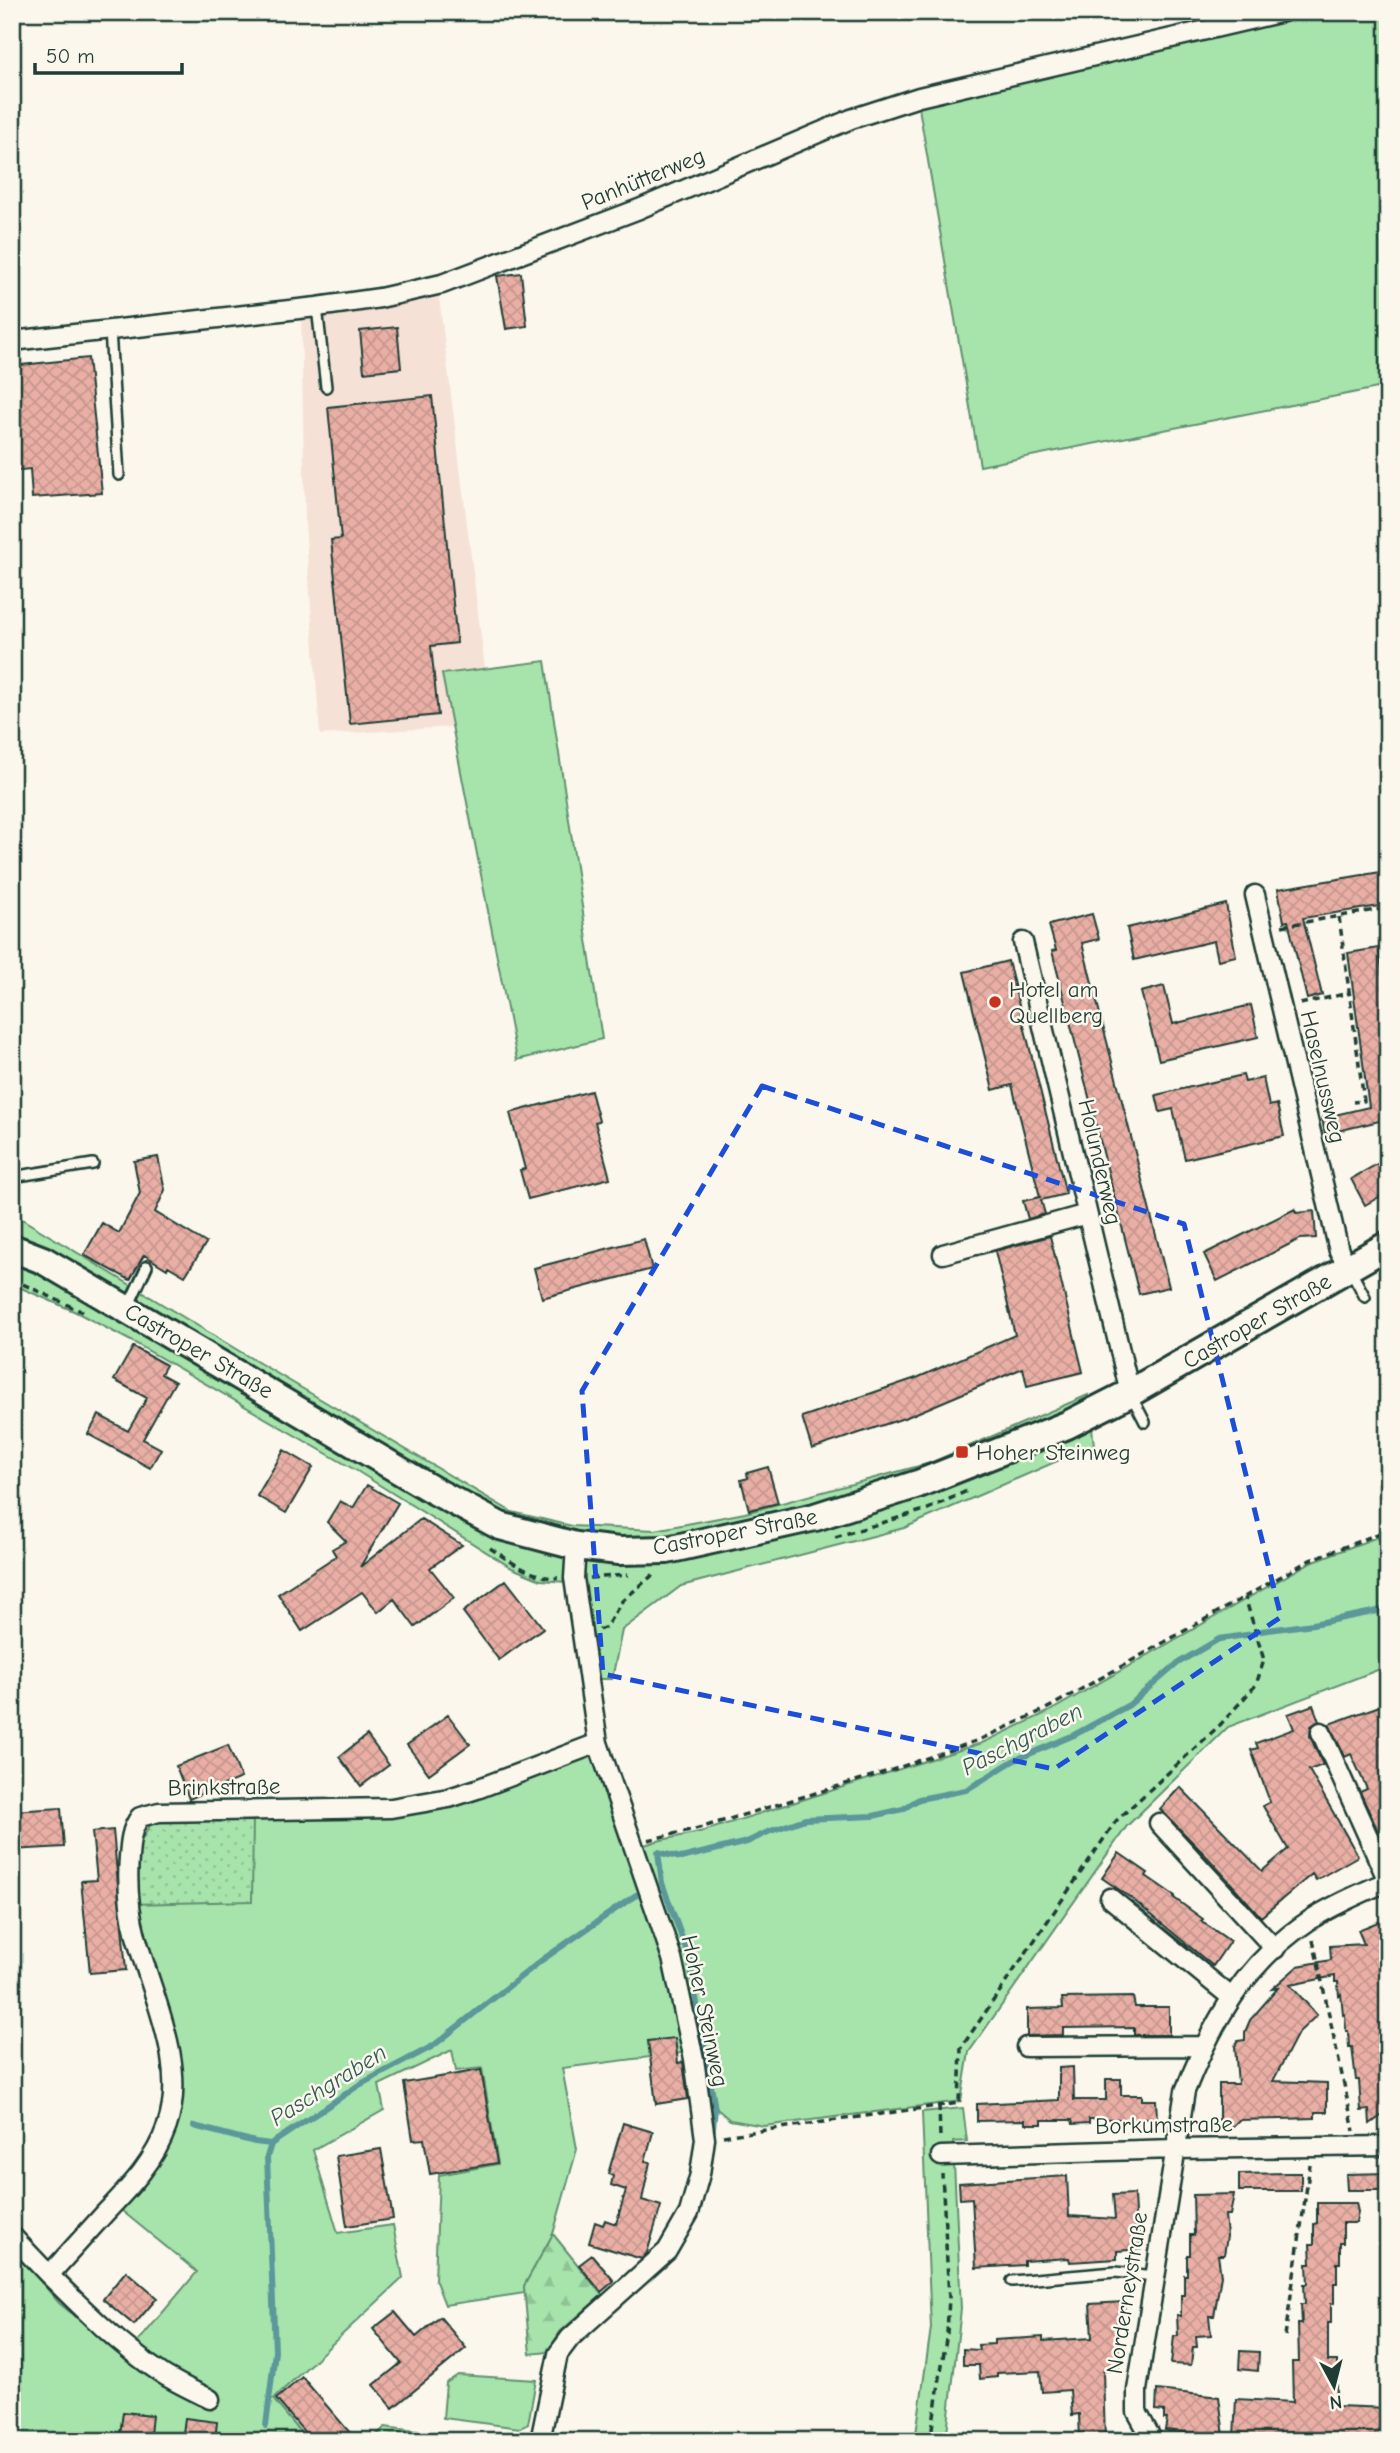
<svg xmlns="http://www.w3.org/2000/svg" width="1400" height="2453" viewBox="0 0 1400 2453" font-family="'Comic Neue',sans-serif">
<style>
.built{fill:#f6e1d7}
.green{fill:#a6e4ac;stroke:#629070;stroke-width:2}
.forest{fill:url(#forest-firs);stroke:#629070;stroke-width:2}
.garden{fill:url(#garden-dots);stroke:#629070;stroke-width:2}
.lines{fill:none;stroke-linecap:round;stroke-linejoin:round}
.stream{stroke:#5b9799;stroke-width:6}
.building{fill:url(#building-cross-hatch);stroke:#1f3d34;stroke-width:2}
.service-casing{stroke:#1f3d34;stroke-width:14}
.minor-casing{stroke:#1f3d34;stroke-width:23}
.secondary-casing{stroke:#1f3d34;stroke-width:32}
.path{stroke:#1f3d34;stroke-width:3.5;stroke-dasharray:7 5;stroke-linecap:butt}
.service{stroke:#fbf7ec;stroke-width:9}
.minor{stroke:#fbf7ec;stroke-width:18}
.secondary{stroke:#fbf7ec;stroke-width:26}
.marked{fill:none;stroke:#1d4ed8;stroke-width:5;stroke-dasharray:14 9;stroke-linejoin:round}
.poi-dot{fill:#c8321e;stroke:#fbf7ec;stroke-width:2.5}
.labels{text-anchor:middle;dominant-baseline:central;stroke-width:5;stroke-linejoin:round;paint-order:stroke}
.street-label{font-size:23px;fill:#1f3d34;stroke:#fbf7ec}
.poi-label{font-size:23px;fill:#1f3d34;stroke:#fbf7ec;text-anchor:start}
.water-label{font-size:24px;font-style:italic;fill:#335b56;stroke:#fbf7ec}
</style>
<defs>
<pattern id="forest-firs" width="22" height="20" patternUnits="userSpaceOnUse" patternTransform="scale(1.75)"><rect width="22" height="20" fill="#a6e4ac"/><path d="M5 1l3.5 6h-7zM16 11l3.5 6h-7z" fill="#8ec495"/></pattern>
<pattern id="garden-dots" width="8" height="8" patternUnits="userSpaceOnUse" patternTransform="scale(1.75)"><rect width="8" height="8" fill="#a6e4ac"/><path d="M2 2h.1M6 6h.1" fill="none" stroke="#8ec495" stroke-width="1.8" stroke-linecap="round"/></pattern>
<pattern id="building-cross-hatch" width="8" height="8" patternUnits="userSpaceOnUse" patternTransform="scale(1.75)"><rect width="8" height="8" fill="#e9afa5"/><path d="M0 0l8 8M0 8l8-8" fill="none" stroke="#c7978f"/></pattern>
</defs>
<rect width="100%" height="100%" fill="#fbf7ec"/>
<filter id="ink" filterUnits="userSpaceOnUse"><feTurbulence type="fractalNoise" baseFrequency=".0143" numOctaves="2"/><feDisplacementMap in="SourceGraphic" scale="14" xChannelSelector="R" yChannelSelector="G"/><feConvolveMatrix kernelMatrix="1 2 1 2 8 2 1 2 1" color-interpolation-filters="sRGB"/></filter>
<g filter="url(#ink)">
<path class="built" d="M438 289 485 669 442 674 453 727 320 735 305 523 301 313Z"/>
<path class="green" d="M1312 12H1388V386L980 466 918 102Z
M545 661 602 1039 517 1060 442 674Z
M12 1213 249 1357 512 1512 572 1526 655 1530 745 1513 930 1463 1088 1395 1094 1445 904 1528 681 1586 622 1630 612 1679H590L579 1583 541 1580 512 1568 357 1471 133 1342 76 1312 12 1284Z
M1388 1533V1666L1228 1727 1127 1826 969 2052 961 2101 764 2126 730 2120 710 2103 638 1847 657 1841 704 1831 982 1743 1048 1712 1311 1562Z
M596 1745 622 1815 690 2052 562 2068 577 2149 553 2234 524 2286 525 2293 445 2305 435 2279 439 2175 498 2164 482 2068 456 2071 452 2050 379 2085 384 2110 313 2150 338 2233 393 2225 403 2278 273 2399 308 2441H12V2247L59 2303 125 2357 197 2272 116 2206 144 2175 173 2096 132 1904 253 1816 390 1813Z
M963 2108 967 2141 953 2142 961 2309 946 2441H915L931 2328 922 2112Z
M458 2375 536 2380 528 2424 520 2428 443 2418 446 2383Z
M385 2427 493 2441H370Z"/>
<path class="forest" d="M553 2234 602 2295 560 2332 548 2352 530 2354 524 2286Z"/>
<path class="garden" d="M253 1816 252 1901 132 1904 133 1855 152 1822 172 1819Z"/>
<g class="lines">
<path class="stream" d="M1261 1631 1313 1624 1388 1609
M194 2126 255 2142 271 2144
M712 2137 715 2109 689 1957 662 1883 658 1852 681 1858 747 1842 768 1832 805 1819 873 1816 903 1809 919 1799 966 1790 1013 1761 1074 1735 1129 1705 1178 1663 1219 1639 1253 1634
M266 2426 275 2351 267 2157 271 2144 359 2085 433 2046 542 1960 636 1895"/>
</g>
<path class="building" d="M521 273 527 326 506 329 497 276Z
M397 327 401 368 364 372 360 331Z
M88 358 102 493 32 498 30 469 12 471V366Z
M432 396 457 643 431 646 438 715 350 724 331 540 341 539 328 407Z
M1381 872 1386 905 1303 918 1322 995 1307 999 1288 921 1284 922 1278 889Z
M1226 904 1236 956 1218 960 1214 941 1134 960 1127 928Z
M1092 914 1099 939 1082 943 1169 1287 1139 1294 1052 951 1056 950 1049 925Z
M1379 948 1388 1015V1119L1325 1134 1322 1118 1369 1107 1348 953Z
M1008 961 1066 1194 1041 1200 1045 1214 1028 1219 1023 1201 1040 1197 1012 1085 993 1090 964 972Z
M1164 986 1173 1024 1251 1005 1258 1037 1159 1060 1141 992Z
M1243 1075 1245 1082 1263 1078 1269 1106 1277 1104 1284 1136 1185 1159 1173 1109 1160 1112 1156 1095Z
M591 1091 599 1121 595 1122 610 1178 528 1199 520 1170 525 1169 510 1113Z
M158 1157 165 1190 155 1212 206 1243 185 1276 168 1266 167 1269 144 1255 130 1280 84 1255 102 1223 119 1233 140 1193 134 1161Z
M1388 1158V1192L1365 1205 1351 1179Z
M1295 1209 1296 1213 1314 1211 1316 1238 1300 1239 1217 1281 1204 1254Z
M1050 1236 1083 1372 1027 1386 1023 1368 907 1417 812 1449 802 1417 919 1377 1015 1335 995 1251Z
M644 1239 652 1269 542 1298 534 1268Z
M133 1347 166 1365 161 1374 175 1382 143 1439 161 1449 150 1468 88 1434 99 1415 128 1431 147 1398 114 1380Z
M284 1450 313 1467 286 1513 257 1496Z
M768 1467 778 1503 749 1510 741 1480 748 1478 747 1473Z
M367 1485 398 1503 360 1567 421 1519 462 1545 430 1568 454 1598 415 1627 394 1599 378 1612 362 1592 302 1631 278 1594 336 1556 332 1549 346 1541 327 1522 340 1501 353 1508Z
M506 1580 543 1628 499 1660 463 1612Z
M1388 1703V1853L1360 1792 1367 1789 1351 1754 1345 1757 1329 1724Z
M1313 1705 1319 1721 1311 1726 1310 1736 1323 1765 1309 1770 1358 1856 1316 1880 1312 1874 1261 1917 1210 1860 1160 1809 1180 1787 1262 1871 1288 1849 1263 1806 1270 1802 1251 1750 1258 1748 1256 1743 1294 1729 1288 1714Z
M448 1715 470 1744 429 1774 407 1745Z
M367 1735 389 1765 361 1786 339 1757Z
M228 1745 241 1778 189 1799 176 1766Z
M61 1808 64 1847 12 1850V1811Z
M113 1830 126 1970 90 1973 81 1881 97 1880 92 1832Z
M1119 1853 1148 1873 1146 1876 1175 1896 1174 1898 1203 1919 1201 1921 1230 1941 1213 1966 1131 1898 1102 1878Z
M1388 1918V1936L1381 1939 1388 2036V2111L1370 2124 1369 2110 1361 2111 1359 2080H1356L1352 2047H1349L1348 2031H1346L1345 2014 1343 2015 1341 1994 1339 1996 1338 1982H1335V1976L1290 1985 1317 2015 1298 2033 1273 2081 1327 2083V2112H1315V2118L1239 2120 1228 2131 1227 2120H1219V2084H1238L1235 2046 1238 2041 1245 2040V2032L1250 2020 1278 1988 1272 1989 1298 1966 1331 1960 1330 1946 1364 1944 1358 1930Z
M1133 1997 1135 2007H1169V2035H1134V2027L1063 2028V2035L1027 2036V2009L1063 2008 1062 1998Z
M675 2038 678 2063 683 2062 688 2099 656 2104 648 2041Z
M1073 2067 1074 2100H1106V2079H1121V2095H1142V2100H1156L1157 2118H1142V2123H1121L1120 2119H1089V2123L1073 2124 1072 2120H1042V2124H1025V2120L977 2121V2104L1059 2100V2068Z
M481 2070 497 2163 430 2174 424 2139 413 2140 404 2083Z
M623 2123 653 2132 645 2161 650 2162 642 2200 661 2206 647 2253 642 2259 589 2243 595 2222 603 2225 605 2220 616 2224 626 2190 611 2185 613 2176 608 2174Z
M381 2149 393 2219 347 2226 336 2156Z
M1289 2173H1301V2191H1239V2174Z
M1388 2173V2190H1347L1346 2174Z
M1067 2176 1069 2216 1115 2219 1113 2195 1134 2194 1136 2234 1140 2233 1141 2249 1117 2251V2259L1070 2262 1069 2258 1024 2261V2265L976 2268 972 2198 960 2199 959 2183Z
M1234 2194 1230 2215H1225L1227 2236 1224 2255H1218L1221 2276 1214 2316H1209L1211 2335 1196 2336 1197 2347H1193L1191 2365 1171 2364 1174 2336H1178L1177 2315 1181 2316V2295H1184V2275H1187V2255H1190V2235H1194L1193 2195Z
M1317 2203H1356L1358 2212 1356 2223H1343V2243H1340V2263H1337V2283H1334V2303L1331 2304V2323H1328V2361H1337V2406L1388 2408V2441H1272L1234 2437 1236 2399 1293 2402 1292 2362H1299L1298 2324H1302L1301 2304H1305L1304 2284H1308L1307 2264H1311L1310 2244H1314V2224L1317 2223Z
M592 2255 614 2281 601 2292 579 2265Z
M126 2271 157 2298 134 2325 103 2299Z
M1124 2302 1125 2318 1117 2319 1119 2370 1103 2371 1105 2441H1080L1079 2414 1072 2415 1070 2390 1042 2392 1040 2371 997 2373V2377L980 2379 979 2365H963V2349L979 2350 978 2345 994 2344V2340L1043 2337V2341L1092 2338 1090 2304Z
M395 2312 416 2337 440 2317 466 2348 393 2408 374 2385 401 2363 373 2329Z
M1240 2351 1259 2352 1258 2371 1239 2369Z
M302 2377 357 2441H312L276 2399Z
M1157 2390 1219 2397 1224 2436 1165 2430 1167 2419H1164V2411L1156 2410Z
M123 2412 152 2415 150 2435 120 2434Z
M185 2418 217 2422 215 2441H182Z"/>
<g class="lines">
<defs>
<path id="service" d="M317 307 326 387
M110 330 119 475
M12 1177 93 1164
M1350 1269 1365 1297
M128 1307 147 1266
M1131 1395 1145 1422
M1012 2281 1115 2272 1155 2276"/>
<path id="minor" d="M12 341 317 307 380 298 442 284 639 209 851 119 919 97 1283 12
M1255 895 1339 1251 1349 1268
M1023 942 1130 1393
M943 1254 1087 1214
M1159 1823 1275 1949
M1110 1898 1231 1997
M1026 2047 1203 2046
M941 2156 1175 2149 1388 2146
M12 2236 49 2275C68 2254 87 2233 106 2212 131 2186 155 2161 167 2126 188 2064 152 1996 136 1936 129 1910 127 1883 129 1857 130 1842 131 1829 140 1817L159 1812 391 1808 449 1798 477 1789 598 1743
M49 2275C84 2310 120 2346 161 2373 176 2383 194 2391 210 2399
M540 2441 558 2354 570 2338 667 2251 689 2213 700 2174 705 2139 694 2059 672 1958 598 1743 574 1578 576 1546
M1153 2441 1137 2412V2390L1185 2091C1213 2021 1245 1963 1310 1920 1334 1904 1362 1893 1388 1881L1321 1732"/>
<path id="secondary" d="M12 1248 43 1260 431 1489 500 1526 576 1546 619 1551 667 1550 815 1517 918 1484 1067 1425 1130 1393 1388 1245"/>
</defs>
<use href="#service" class="service-casing"/>
<use href="#minor" class="minor-casing"/>
<use href="#secondary" class="secondary-casing"/>
<path class="path" d="M1339 917 1364 1101 1353 1102
M1282 926 1387 908
M1300 1004 1349 993
M12 1279 83 1312
M835 1537 928 1509 969 1490
M490 1548C510 1561 532 1578 558 1578
M590 1578 628 1575
M599 1630 606 1627 622 1601 654 1574
M648 1840 703 1827 892 1770 979 1740 1046 1709 1310 1560 1388 1530
M1313 1940 1354 2131
M939 2105 940 2138
M723 2136 959 2103 961 2048 1116 1821 1220 1725 1256 1685 1264 1660 1245 1597
M1285 2336 1310 2165
M930 2441 947 2333 949 2297 942 2174"/>
<use href="#service" class="service"/>
<use href="#minor" class="minor"/>
<use href="#secondary" class="secondary"/>
</g>
</g>
<path class="marked" d="M762 1086 1184 1224 1281 1617 1054 1769 603 1674 582 1391Z"/>
<g class="poi-dot">
<circle cx="995" cy="1002" r="7"/>
<rect x="955" y="1445" width="14" height="14" rx="3.5"/>
</g>
<g class="labels">
<g class="street-label">
<text transform="translate(643 179) rotate(-22)">Panhütterweg</text>
<text transform="translate(1323 1077) rotate(77)">Haselnussweg</text>
<text transform="translate(1100 1162) rotate(77)">Holunderweg</text>
<text transform="translate(1257 1321) rotate(-30)">Castroper Straße</text>
<text transform="translate(199 1351) rotate(30)">Castroper Straße</text>
<text transform="translate(735 1532) rotate(-11)">Castroper Straße</text>
<text transform="translate(224 1787) rotate(-1)">Brinkstraße</text>
<text transform="translate(705 2011) rotate(78)">Hoher Steinweg</text>
<text transform="translate(1164 2125) rotate(-1)">Borkumstraße</text>
<text transform="translate(1127 2293) rotate(-81)">Norderneystraße</text>
</g>
<g class="poi-label">
<text x="1009" y="989">Hotel am<tspan x="1009" dy="26">Quellberg</tspan></text>
<text x="976" y="1452">Hoher Steinweg</text>
</g>
<g class="water-label">
<text transform="translate(1022 1739) rotate(-27)">Paschgraben</text>
<text transform="translate(328 2085) rotate(-32)">Paschgraben</text>
</g>
</g>
<rect width="1400" height="2453" fill="none" stroke="#fbf7ec" stroke-width="42"/>
<rect x="21" y="21" width="1358" height="2411" fill="none" stroke="#1f3d34" stroke-width="2.5" filter="url(#ink)"/>
<g transform="translate(1334 2386) rotate(173)" stroke="#fbf7ec" stroke-width="5" paint-order="stroke">
<path d="M0-5L12 26L0 18L-12 26Z" fill="#1f3d34"/>
<text y="-10" font-size="19" font-weight="bold" text-anchor="middle" fill="#1f3d34">N</text>
</g>
<path d="M35 63v10h147v-10" fill="none" stroke="#1f3d34" stroke-width="3.5"/>
<text x="46" y="63" font-size="21" fill="#1f3d34" stroke="#fbf7ec" stroke-width="5" paint-order="stroke">50 m</text>
</svg>
